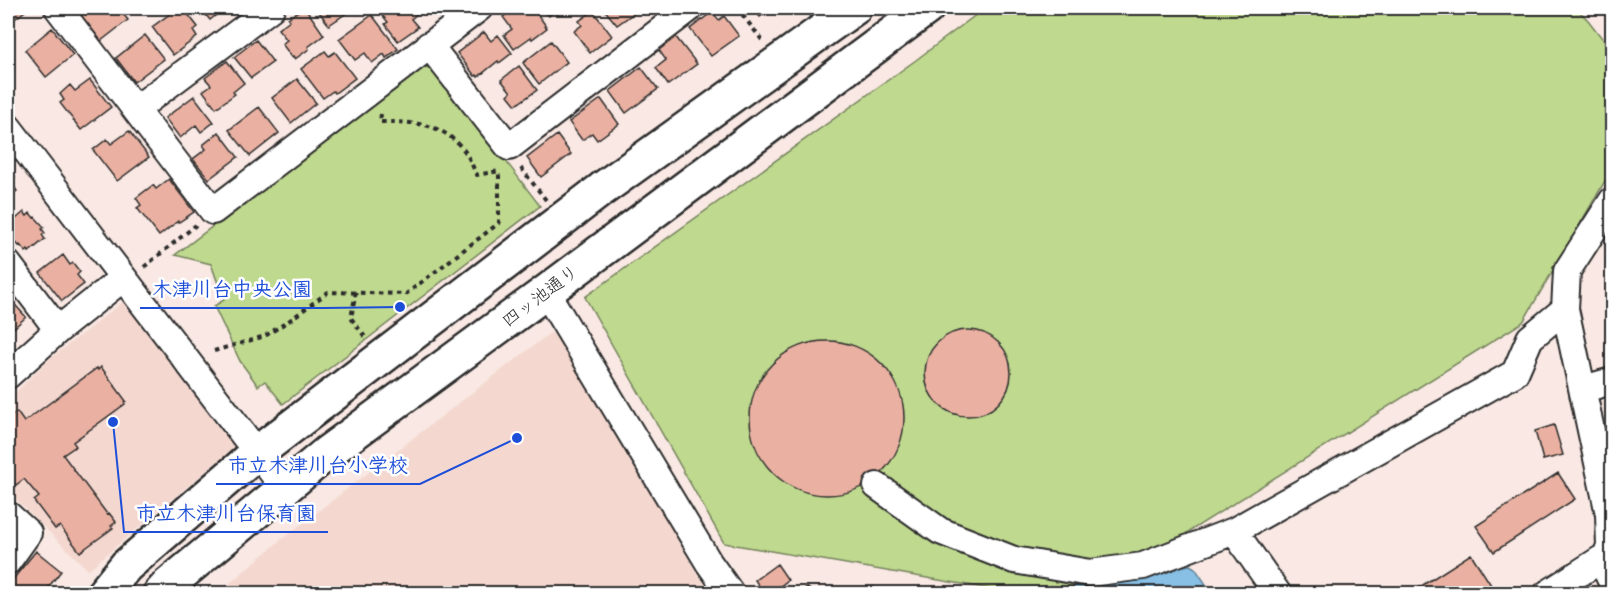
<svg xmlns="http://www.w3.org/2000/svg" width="1620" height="601" viewBox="0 0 1620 601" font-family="'Shantell Sans','Klee One',sans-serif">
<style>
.built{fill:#f4d8d0}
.green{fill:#bfd98f;stroke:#75825d;stroke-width:1.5}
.water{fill:#87bfe5;stroke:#62849b;stroke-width:1.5}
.building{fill:#eab1a2;stroke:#2b2b2b;stroke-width:1.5}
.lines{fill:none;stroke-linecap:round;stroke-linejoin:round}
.lane-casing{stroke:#2b2b2b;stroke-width:18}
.street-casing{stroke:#2b2b2b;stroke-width:30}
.secondary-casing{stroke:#2b2b2b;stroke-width:38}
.path{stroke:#2b2b2b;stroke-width:4;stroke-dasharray:4.5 4.5;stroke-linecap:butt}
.lane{stroke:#fff;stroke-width:14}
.street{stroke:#fff;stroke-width:26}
.secondary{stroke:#fff;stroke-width:33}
.labels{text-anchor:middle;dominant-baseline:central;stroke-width:5;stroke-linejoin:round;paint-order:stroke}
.street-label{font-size:18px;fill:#2b2b2b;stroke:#fff}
.leader{fill:none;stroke:#1d4ed8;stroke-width:2}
.callout-dot{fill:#1d4ed8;stroke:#fff;stroke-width:2}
.callout-label{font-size:20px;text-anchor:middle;font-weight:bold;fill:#1d4ed8;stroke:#fff;stroke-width:5;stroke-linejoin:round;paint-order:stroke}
</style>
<rect width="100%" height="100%" fill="#f9e8e3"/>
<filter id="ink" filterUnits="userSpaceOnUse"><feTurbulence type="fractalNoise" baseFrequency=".0167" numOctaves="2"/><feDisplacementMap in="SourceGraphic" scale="12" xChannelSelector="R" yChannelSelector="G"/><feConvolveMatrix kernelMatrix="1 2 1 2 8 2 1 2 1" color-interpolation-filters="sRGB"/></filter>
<g filter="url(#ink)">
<path class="built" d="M124 301 237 445 88 570 8 492V400L46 362Z
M550 333 563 337 699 577 713 593 217 594 282 539Z"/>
<path class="green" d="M985 8H1576L1588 20 1612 51V169L1523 322 1091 593H1014L724 543 585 297 916 60Z
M422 67 436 69 540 206 283 404 265 381 258 386 240 361 214 306 224 300 211 264 175 255Z"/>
<path class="water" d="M1190 565 1195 568 1212 593 1071 594V590L1077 584Z"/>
<path class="building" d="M8 8H29L8 24Z
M88 8H118L128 20 101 41 80 14Z
M178 8H183L198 27 193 31 197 37 173 55 152 27Z
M200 8H225L210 20Z
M303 8 305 10 306 9 324 35 308 47 309 49 295 59 293 56 292 57 282 44 287 40 278 29 290 20 288 18Z
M316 8H354L329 25Z
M380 8H422L423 9 411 19 418 27 398 41 385 24 388 22 377 9Z
M513 8H533L546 26H545L547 28 532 39 531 37 514 49 504 35 512 29 503 17 514 9Z
M542 8H566L557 14 554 12 549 16Z
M603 8H630L634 13 617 25Z
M753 8H773L760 17Z
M593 11 612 36 590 53 574 31 582 25 579 21Z
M712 12 719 20 724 16 739 36 711 56 690 29Z
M372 15 398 49 386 58 384 54 372 63 365 53 355 60 339 39Z
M52 28 73 55 46 77 25 50Z
M484 32 491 41 498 35 512 53 499 63 498 61 478 77 477 75 475 76 457 53Z
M145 35 164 59 134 82 116 58Z
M675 36 697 64 668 85 656 68 666 60 658 49Z
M256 40 273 62 251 78 234 57Z
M551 41 567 62 539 84 523 63Z
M325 51 329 56 335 52 355 78 335 93 333 91 323 98 301 69Z
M227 61 244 83 233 92 235 94 216 108 203 91 211 85 205 78Z
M519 66 537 90 516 105 508 95 511 92 501 80Z
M641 67 658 89 626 113 610 91Z
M297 79 316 103 291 123 272 98Z
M90 80 111 107 81 130 60 103 64 100 60 94 70 85 75 91Z
M194 96 214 122 201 132 196 125 180 138 165 118Z
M601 99 619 124 597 140 592 133 582 140 569 122Z
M259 107 279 133 250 156 229 130Z
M129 131 149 157 117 181 93 150 107 139 111 144Z
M219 132 238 157 209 179 193 159 206 149 203 145Z
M557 135 571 154 541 177 527 158Z
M9 168 15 177 10 181 17 191 8 197V169Z
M169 179 194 212 179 222 178 221 159 236 137 208 141 205 136 198 153 185 156 189Z
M24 212 27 216 30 213 34 218 35 217 44 227 42 229 45 233 42 235 45 239 29 252 28 250 26 252 20 245 19 246 10 236 15 232 9 225Z
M1612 238V251L1606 243Z
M63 255 70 265 73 263 80 272 77 275 84 284 62 301 40 273Z
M8 297 26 317 8 333Z
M925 373a43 43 0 1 1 86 0a43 43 0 1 1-86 0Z
M750 418a77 77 0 1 1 154 0a77 77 0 1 1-154 0Z
M101 367 126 401 124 402 125 404 73 442 76 446 63 455 107 514 109 513 116 522 111 526 113 528 80 552 60 526 55 529 34 501 39 497 24 479 16 485 8 474V475V418L17 412 24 422 97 368 98 370Z
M1554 425 1563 455 1543 460 1535 431Z
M1558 473 1575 499 1494 552 1476 526Z
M36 551 61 571 43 594H21L9 584Z
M1471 554 1491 585 1477 594H1414L1412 592Z
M777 564 788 580 770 594H764L755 580Z
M807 587 814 594H800Z
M874 587 881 594H868Z"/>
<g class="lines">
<defs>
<path id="lane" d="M1596 563 1611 594"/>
<path id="street" d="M58 8 213 211 479 8
M429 45 509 147 690 8
M136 109 271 8
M8 127 285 489
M8 264 58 330
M546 292 709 563 731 594
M8 375 58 330 123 278
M1583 389 1612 381
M877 486 940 531 1014 560 1090 573 1143 566 1234 531 1515 373 1530 338 1565 309
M8 515 28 533 8 561
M1234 531 1278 594
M1606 556 1610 546 1609 514 1565 309 1567 271 1612 201
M1547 594 1606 556 1612 554"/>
<path id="secondary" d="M103 594 126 566 257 453 602 189 854 8
M160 594 168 585 328 452 546 292 927 8"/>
</defs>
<use href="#lane" class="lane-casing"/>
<use href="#street" class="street-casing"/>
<use href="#secondary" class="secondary-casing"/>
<path class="path" d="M737 8 762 40
M381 114 380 122C415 122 443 122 466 153 470 159 473 168 477 175L499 171
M521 168 546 200
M144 267 196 225
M356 292 351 318 365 337
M214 351 265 336 290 320 328 292 406 294 499 223V171"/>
<use href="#lane" class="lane"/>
<use href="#street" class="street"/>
<use href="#secondary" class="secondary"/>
</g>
</g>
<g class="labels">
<g class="street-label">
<text transform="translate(540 296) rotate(-37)">四ッ池通り</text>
</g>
</g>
<path class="leader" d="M400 307L324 308H140M517 438L420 484H216M113 422L124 532H328"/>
<g class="callout-dot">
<circle cx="400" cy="307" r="6"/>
<circle cx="517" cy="438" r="6"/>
<circle cx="113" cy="422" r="6"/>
</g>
<g class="callout-label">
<text x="232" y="296">木津川台中央公園</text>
<text x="318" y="472">市立木津川台小学校</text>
<text x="226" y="520">市立木津川台保育園</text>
</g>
<rect width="1620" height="601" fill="none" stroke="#fff" stroke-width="30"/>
<rect x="15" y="15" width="1590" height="571" fill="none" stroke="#2b2b2b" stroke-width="2" filter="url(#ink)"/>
</svg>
